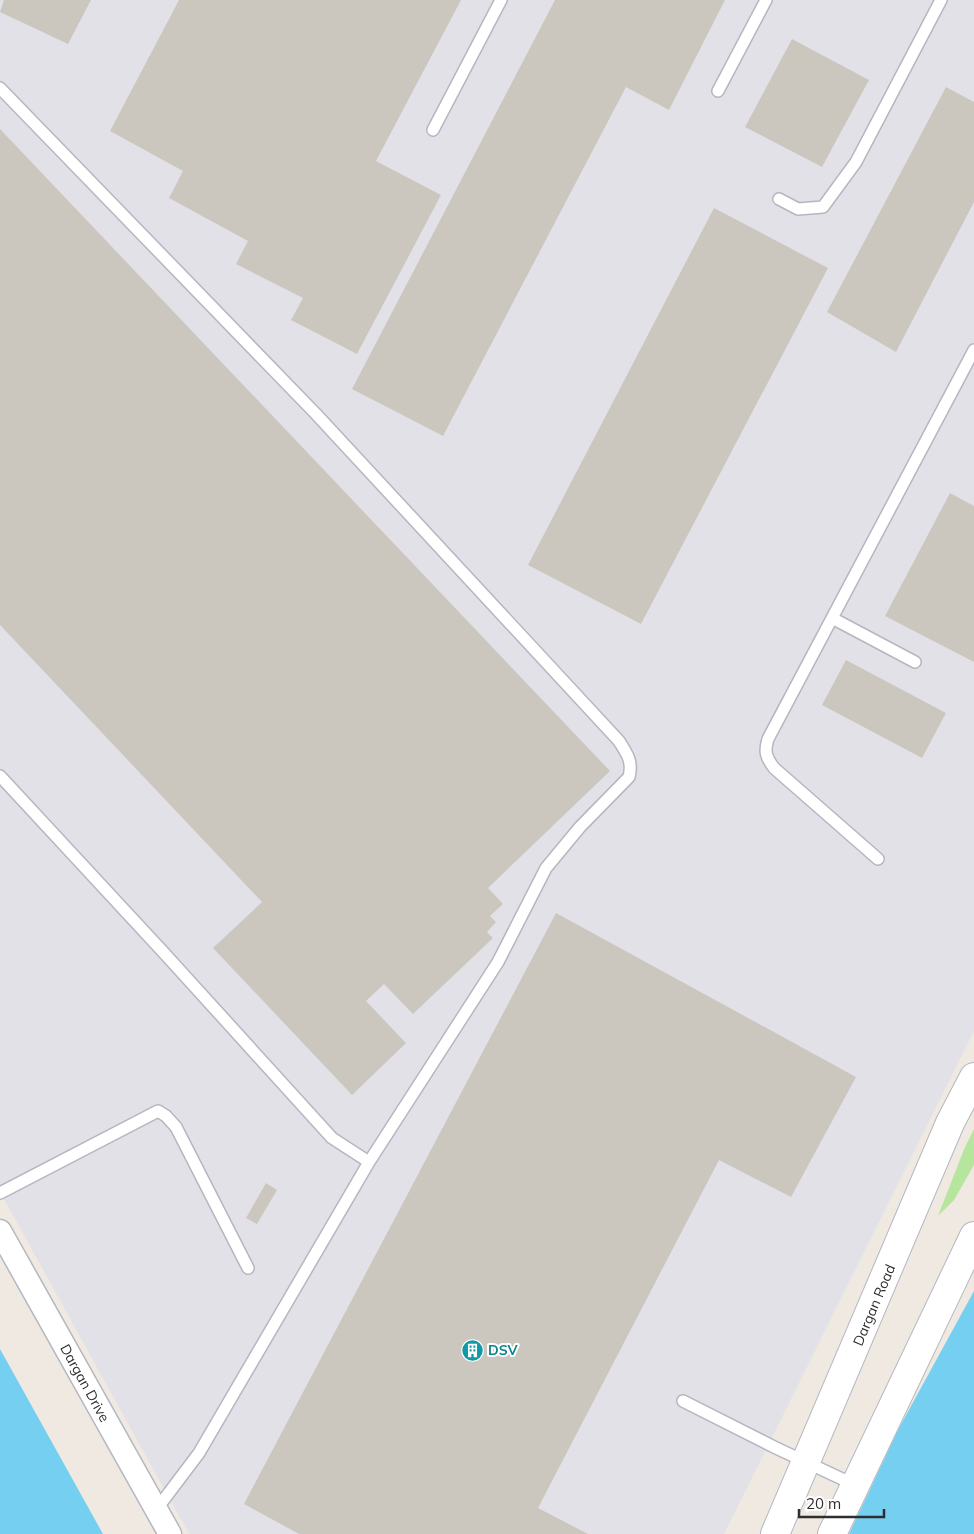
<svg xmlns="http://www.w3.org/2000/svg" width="974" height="1534" viewBox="0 0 974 1534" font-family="Mulish,sans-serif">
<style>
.industrial{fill:#e3e1e8}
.green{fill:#b6e59e}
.water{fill:#75cff0}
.building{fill:#cbc7bf}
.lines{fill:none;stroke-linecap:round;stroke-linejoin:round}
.lane-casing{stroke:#b4b7c1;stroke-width:14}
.street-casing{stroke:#b4b7c1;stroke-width:25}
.secondary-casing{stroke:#b4b7c1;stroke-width:30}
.lane{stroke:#fff;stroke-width:11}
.street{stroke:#fff;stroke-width:22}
.secondary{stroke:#fff;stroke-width:28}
.labels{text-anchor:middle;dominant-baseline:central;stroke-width:4;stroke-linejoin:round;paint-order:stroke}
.street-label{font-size:14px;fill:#2e2e2e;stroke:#fff}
.culture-label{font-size:14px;font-weight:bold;fill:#0d838f;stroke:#fff;text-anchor:start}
</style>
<rect width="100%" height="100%" fill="#efe9e1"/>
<path class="industrial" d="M0 0H974V1031L724 1534H189L0 1192Z"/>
<path class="green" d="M974 1129V1165L954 1200 938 1216 965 1147Z"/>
<path class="water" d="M974 1291V1534H849L899 1428Z
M0 1349 103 1534H0Z"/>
<path class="building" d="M4 0H91L68 44 0 12Z
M179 0H461L376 161 441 195 357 354 291 320 303 298 236 264 248 241 169 198 183 171 110 131Z
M555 0H725L669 110 626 87 443 436 352 389Z
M792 39 869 80 822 167 745 127Z
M946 87 974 102V202L896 352 827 312Z
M0 129 610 771 488 888 503 904 490 916 496 922 487 932 493 938 413 1014 384 984 366 1001 406 1043 352 1095 213 948 262 902 0 625Z
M714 208 828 268 641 624 528 565Z
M950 493 974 506V662L885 616Z
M846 660 946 713 922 758 822 705Z
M556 913 856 1077 791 1197 719 1160 538 1508 588 1534H299L244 1504Z
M266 1183 277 1190 257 1224 246 1218Z"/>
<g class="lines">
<defs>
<path id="lane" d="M0 88 316 414 619 741C627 754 633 761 629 777L580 827 546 868 498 962 369 1162 199 1453 156 1510
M718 91 766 0
M433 130 501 0
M779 199 798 209 823 207 856 162 941 0
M832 618 915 662
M0 776 165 954 332 1138 369 1162
M878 859 774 768C766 757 764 752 768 739L974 350
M0 1193 158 1111 166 1116 176 1127 248 1268
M683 1401 774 1447 855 1485"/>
<path id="street" d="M0 1231 170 1534"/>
<path id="secondary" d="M775 1534 950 1123 974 1077
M832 1534 974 1236"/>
</defs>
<use href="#lane" class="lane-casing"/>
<use href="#street" class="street-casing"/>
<use href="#secondary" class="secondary-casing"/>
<use href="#lane" class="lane"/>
<use href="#street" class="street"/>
<use href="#secondary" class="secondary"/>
</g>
<defs>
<symbol id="building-disc" viewBox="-11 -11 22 22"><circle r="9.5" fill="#0f9aa8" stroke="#fff"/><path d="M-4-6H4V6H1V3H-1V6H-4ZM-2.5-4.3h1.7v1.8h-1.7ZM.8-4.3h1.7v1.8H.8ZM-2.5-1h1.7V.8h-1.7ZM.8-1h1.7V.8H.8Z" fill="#fff"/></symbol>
</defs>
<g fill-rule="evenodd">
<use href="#building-disc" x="460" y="1338" width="25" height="25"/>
</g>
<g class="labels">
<g class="street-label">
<text transform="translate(874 1305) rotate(-67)">Dargan Road</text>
<text transform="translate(85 1383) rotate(61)">Dargan Drive</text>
</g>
<g class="culture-label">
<text x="488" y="1350">DSV</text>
</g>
</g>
<path d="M799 1509v8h85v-8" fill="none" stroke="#2e2e2e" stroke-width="2.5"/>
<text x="806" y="1509" font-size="15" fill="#2e2e2e" stroke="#ffffff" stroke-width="4" paint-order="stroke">20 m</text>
</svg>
